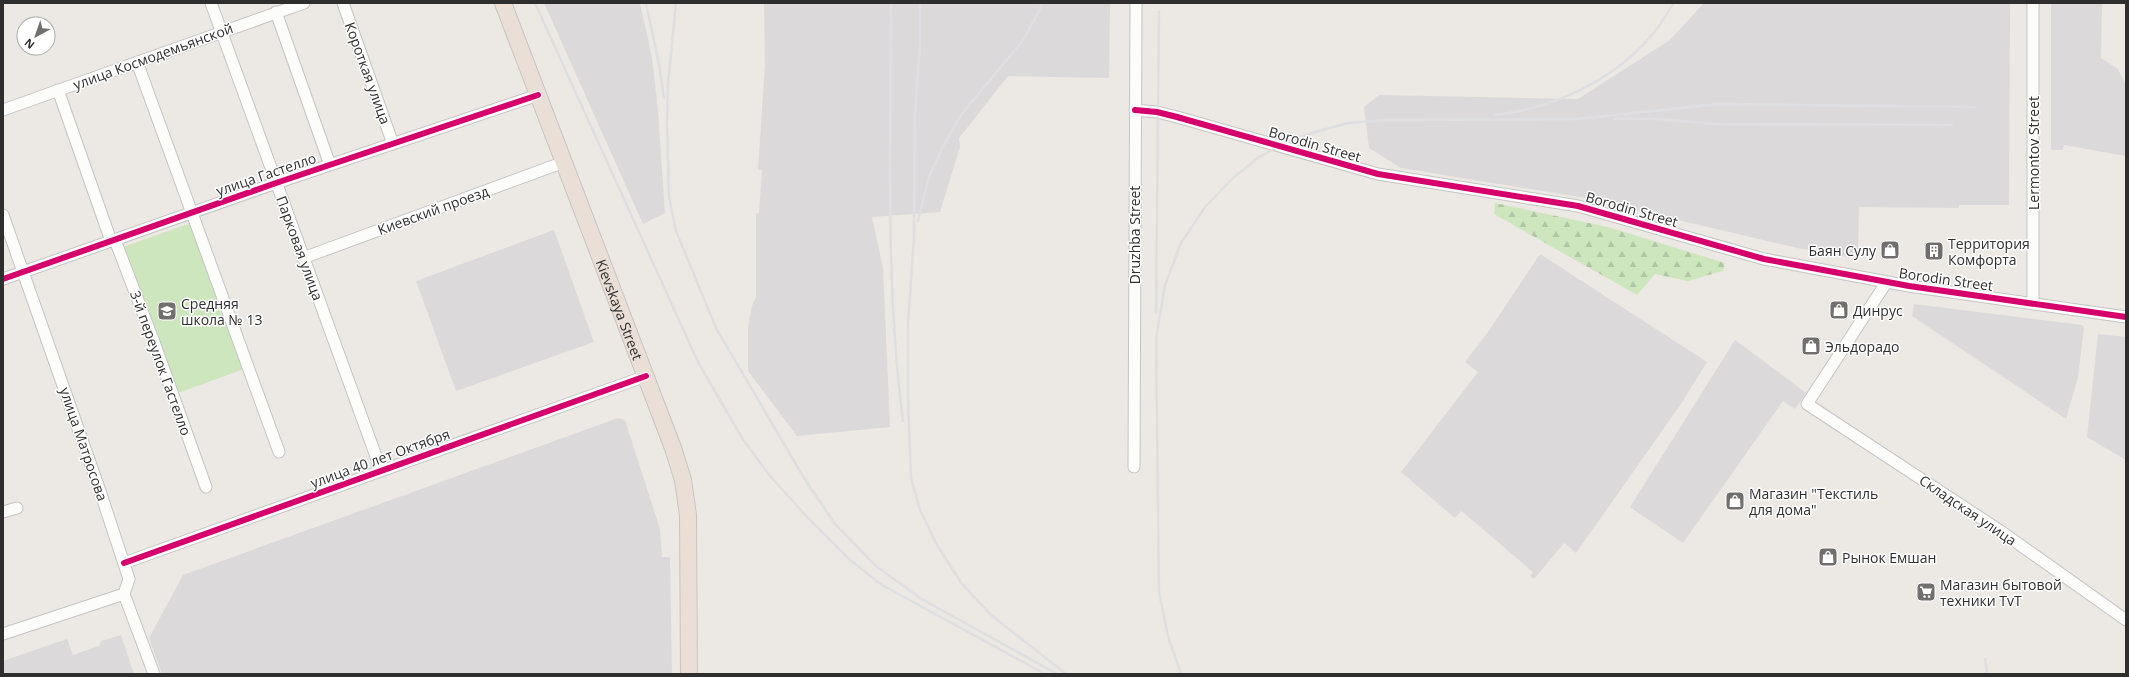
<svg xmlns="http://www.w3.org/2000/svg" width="2129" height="677" viewBox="0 0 2129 677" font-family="'Open Sans',sans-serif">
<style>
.industrial{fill:#dcd9db}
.grass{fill:#cee6be}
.forest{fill:url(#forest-firs)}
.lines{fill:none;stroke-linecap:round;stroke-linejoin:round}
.minor-casing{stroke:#c5c4c5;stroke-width:13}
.highway-casing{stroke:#c6c5c4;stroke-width:18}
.minor{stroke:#fcfcfb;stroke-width:11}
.highway{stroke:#eadfd6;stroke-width:16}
.rail{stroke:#dfdfe1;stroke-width:2.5}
.cycleway-casing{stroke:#fff;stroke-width:8}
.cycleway{stroke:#d6006c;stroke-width:6}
.labels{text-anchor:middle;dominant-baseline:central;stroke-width:3;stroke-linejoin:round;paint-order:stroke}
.street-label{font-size:14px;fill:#2e2e2e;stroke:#fff}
.poi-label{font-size:14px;fill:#2e2e2e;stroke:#fff;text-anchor:start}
</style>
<defs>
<pattern id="forest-firs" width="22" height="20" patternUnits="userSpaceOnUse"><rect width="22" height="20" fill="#cee6be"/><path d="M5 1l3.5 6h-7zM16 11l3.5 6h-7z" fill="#b1c6a4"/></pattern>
</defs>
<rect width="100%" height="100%" fill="#ece8e4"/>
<path class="industrial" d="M544 3H640L652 57 658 111 665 213 643 224Z
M764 3H1110L1109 78 1008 76 959 138 960 147 940 212 872 217 883 268 890 427 797 436 748 371V328L752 306 756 297V214L759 213 762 170H758L765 65Z
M1704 3H2010L2009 205H1959V208L1859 207 1858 259 1797 248 1585 198 1401 168 1369 148 1364 107 1379 95 1578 99 1670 40Z
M2051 3H2102L2101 58 2118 69 2126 85V156L2064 145 2063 150H2051Z
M554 230 594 342 456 391 416 281Z
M1540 254 1707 362 1681 404 1576 553 1564 543 1534 579 1530 576 1533 572 1465 514 1461 511 1455 518 1401 472 1478 372 1465 362 1488 332Z
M1914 304 2082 325 2084 328 2078 377 2066 419 1912 316Z
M2098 334 2126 337V460L2087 437Z
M1735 340 1806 393 1795 409 1783 401 1683 543 1630 507Z
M618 418 625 420 660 529 662 557H670L672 674H162L149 638 183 575Z
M121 635 134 674H3V661L23 654 67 639 73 655 99 646 101 641Z"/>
<path class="grass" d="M191 223 244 369 178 393 123 247Z"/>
<path class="forest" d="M1495 203 1608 227 1725 263 1723 271 1688 281 1655 274 1637 295 1494 214Z"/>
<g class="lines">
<defs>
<path id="minor" d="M211 3 381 470
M343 3 393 144
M2033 3V304
M276 12 330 165
M137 62 279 452
M58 90 111 241
M3 110 304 3
M1135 110 1157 112 1177 117 1378 174 1578 206 1764 259 1909 286 2126 317
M3 215 100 491 129 579 124 594 154 674
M115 240 154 342 206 487
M303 258 564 162
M3 279 276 183 538 95
M1886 283 1807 404 2002 532 2126 620
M1134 467 1136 3
M3 512 17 508
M124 563 646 376
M3 634 124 594"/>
<g id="highway">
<path id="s1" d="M503 3 673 448 683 480 688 515 689 674"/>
</g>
</defs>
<use href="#minor" class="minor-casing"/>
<use href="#highway" class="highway-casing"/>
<use href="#minor" class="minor"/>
<use href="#highway" class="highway"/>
<path class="rail" d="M535 3 698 362 742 438 770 476 809 519 849 559 882 585 1045 674
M646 3 659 64 664 98
M676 3 668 83 667 124 669 197 676 231 716 328 804 478 835 524 876 566 920 598 1057 674
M891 3C891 142 885 282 903 421
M920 3V45L915 114 914 237 908 324V398L911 478 920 510 937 545 962 584 991 615 1066 674
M1495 115C1565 107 1640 68 1673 3
M1615 119H1658L1714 124 1952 125
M918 221 929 177 942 148 961 115 1024 39 1043 3
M1156 313 1159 12
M1985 659 1987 674
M1181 674 1168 636 1159 592 1156 339 1165 285 1181 243 1205 207 1233 178 1259 157 1287 142 1312 133 1348 123 1387 120 1577 119 1719 104 1975 107"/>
<defs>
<path id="cycleway" d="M1135 110 1157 112 1177 117 1378 174 1578 206 1764 259 1909 286 2126 317
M3 279 276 183 538 95
M124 563 646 376"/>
</defs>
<use href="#cycleway" class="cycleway-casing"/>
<use href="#cycleway" class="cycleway"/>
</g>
<defs>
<symbol id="shop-square" viewBox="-11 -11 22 22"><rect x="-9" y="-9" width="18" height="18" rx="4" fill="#706f6e" stroke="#fff"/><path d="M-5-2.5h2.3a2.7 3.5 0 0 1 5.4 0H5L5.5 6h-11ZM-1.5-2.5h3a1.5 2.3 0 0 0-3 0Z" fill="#fff"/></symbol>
<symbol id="building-square" viewBox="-11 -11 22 22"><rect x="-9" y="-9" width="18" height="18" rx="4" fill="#706f6e" stroke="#fff"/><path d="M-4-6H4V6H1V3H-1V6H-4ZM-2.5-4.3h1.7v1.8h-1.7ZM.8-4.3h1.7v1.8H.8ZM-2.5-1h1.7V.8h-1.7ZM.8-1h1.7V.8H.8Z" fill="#fff"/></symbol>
<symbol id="school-square" viewBox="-11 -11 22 22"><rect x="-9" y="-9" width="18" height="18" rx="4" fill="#706f6e" stroke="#fff"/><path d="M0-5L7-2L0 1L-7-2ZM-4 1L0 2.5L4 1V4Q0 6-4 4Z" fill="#fff"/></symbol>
<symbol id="supermarket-square" viewBox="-11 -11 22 22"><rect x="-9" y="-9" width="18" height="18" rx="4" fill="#706f6e" stroke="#fff"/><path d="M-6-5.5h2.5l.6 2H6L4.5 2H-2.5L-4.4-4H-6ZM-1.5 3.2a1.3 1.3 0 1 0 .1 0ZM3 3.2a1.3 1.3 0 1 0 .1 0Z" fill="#fff"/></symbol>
</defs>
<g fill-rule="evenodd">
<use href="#shop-square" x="1879" y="239" width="22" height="22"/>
<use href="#building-square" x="1923" y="240" width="22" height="22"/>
<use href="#shop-square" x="1828" y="299" width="22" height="22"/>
<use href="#school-square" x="156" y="300" width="22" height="22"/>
<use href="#shop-square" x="1800" y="335" width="22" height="22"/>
<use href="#shop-square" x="1724" y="490" width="22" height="22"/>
<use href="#shop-square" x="1817" y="546" width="22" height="22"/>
<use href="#supermarket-square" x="1915" y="581" width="22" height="22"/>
</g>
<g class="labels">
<g class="street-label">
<text transform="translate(153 56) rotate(-20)">улица Космодемьянской</text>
<text transform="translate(368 73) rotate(70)">Короткая улица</text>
<text transform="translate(1315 144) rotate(16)">Borodin Street</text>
<text transform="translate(2033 153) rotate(-90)">Lermontov Street</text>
<text transform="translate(266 174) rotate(-19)">улица Гастелло</text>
<text transform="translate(1632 209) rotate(16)">Borodin Street</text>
<text transform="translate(433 210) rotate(-20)">Киевский проезд</text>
<text transform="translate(1134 235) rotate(-90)">Druzhba Street</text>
<text transform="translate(300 248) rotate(70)">Парковая улица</text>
<text transform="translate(1946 279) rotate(8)">Borodin Street</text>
<text stroke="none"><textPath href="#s1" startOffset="328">Kievskaya Street</textPath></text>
<text transform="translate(161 363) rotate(70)">3-й переулок Гастелло</text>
<text transform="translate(84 444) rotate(71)">улица Матросова</text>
<text transform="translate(380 458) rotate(-20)">улица 40 лет Октября</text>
<text transform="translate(1968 510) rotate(34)">Складская улица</text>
</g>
<g class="poi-label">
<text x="1948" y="243">Территория<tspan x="1948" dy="16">Комфорта</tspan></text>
<text x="1876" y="250" text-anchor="end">Баян Сулу</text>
<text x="181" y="303">Средняя<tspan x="181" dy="16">школа № 13</tspan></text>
<text x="1853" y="310">Динрус</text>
<text x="1825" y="346">Эльдорадо</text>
<text x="1749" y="493">Магазин "Текстиль<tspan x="1749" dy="16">для дома"</tspan></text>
<text x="1842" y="557">Рынок Емшан</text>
<text x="1940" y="584">Магазин бытовой<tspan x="1940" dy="16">техники TvT</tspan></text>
</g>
</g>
<rect width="2129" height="677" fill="none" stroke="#2e2e2e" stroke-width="8"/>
<g transform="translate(36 36) rotate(220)"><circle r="19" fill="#ffffff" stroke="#ababab"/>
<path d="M0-3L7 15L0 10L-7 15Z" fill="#706f6e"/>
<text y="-6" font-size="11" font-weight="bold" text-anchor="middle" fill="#2e2e2e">N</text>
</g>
</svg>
